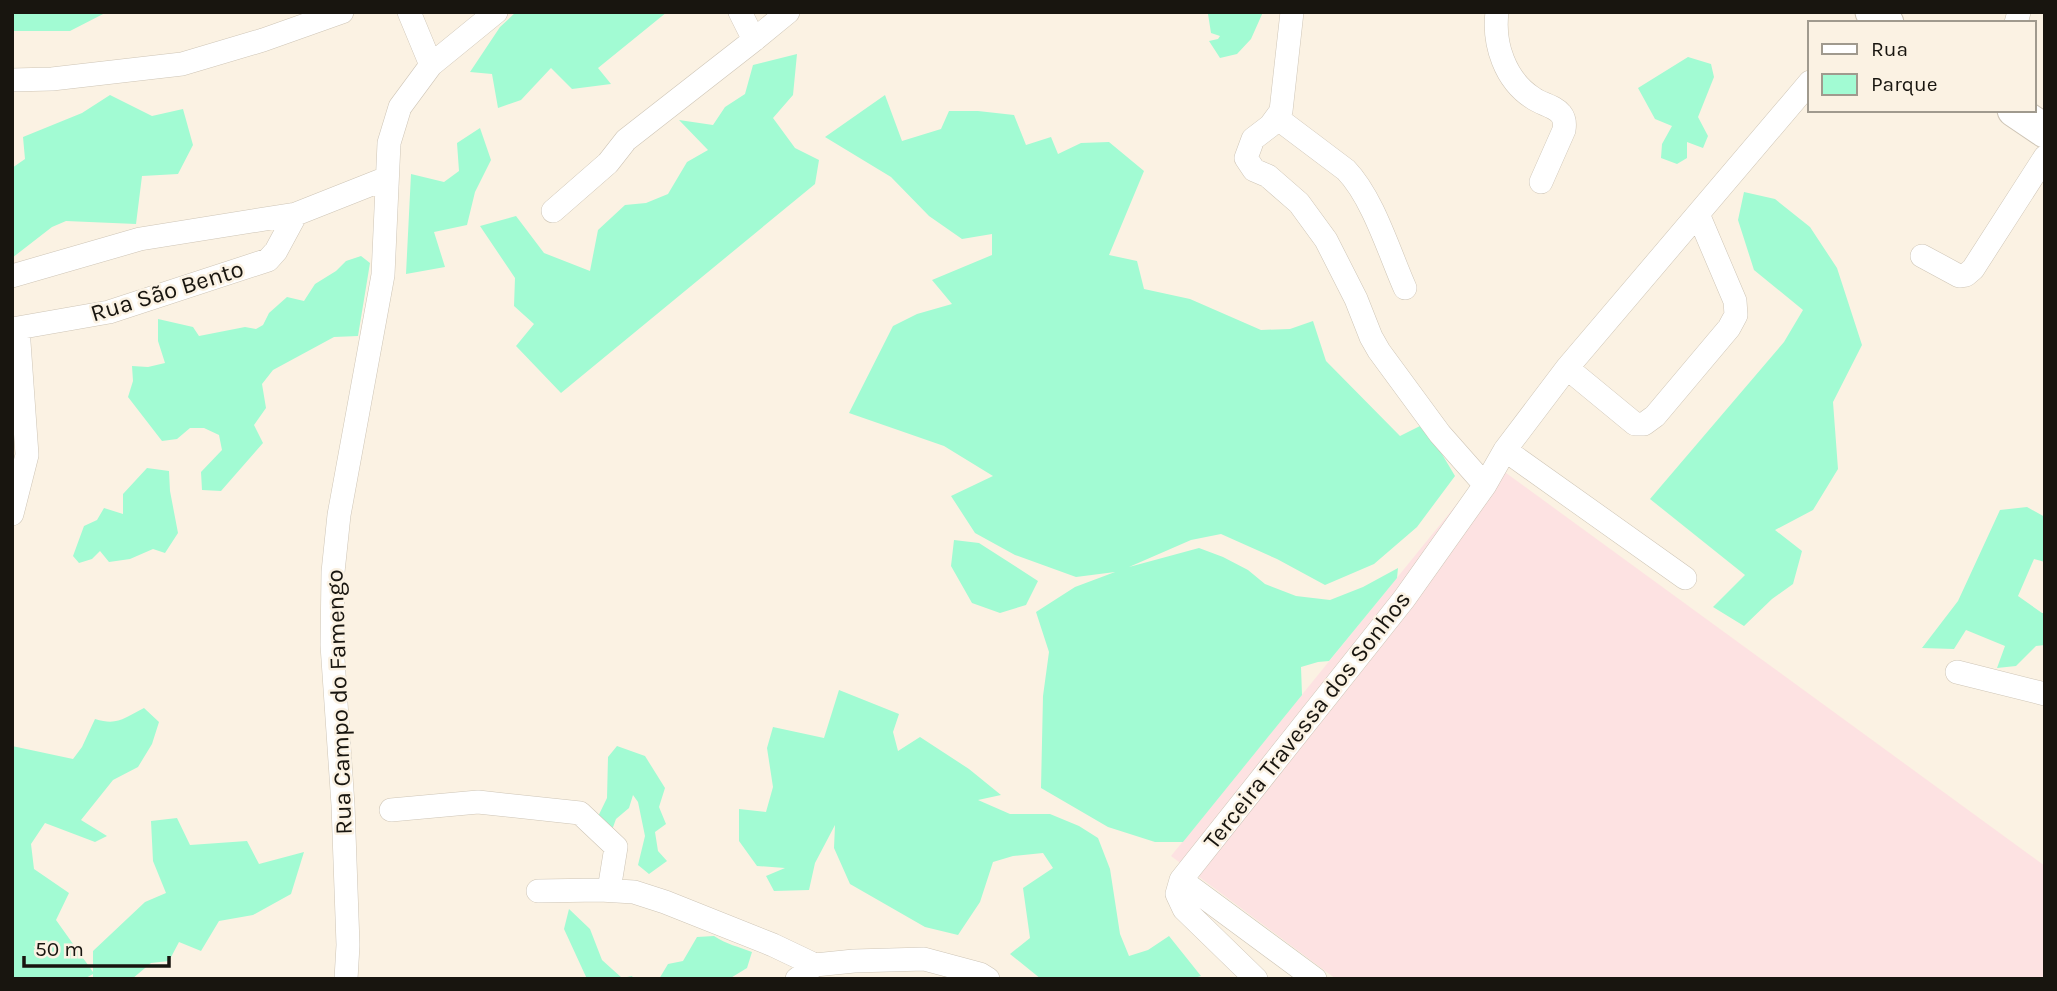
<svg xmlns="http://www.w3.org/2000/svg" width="2057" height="991" viewBox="0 0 2057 991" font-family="Karla,sans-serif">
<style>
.industrial{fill:#fde2e2}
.green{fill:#a2fbd3}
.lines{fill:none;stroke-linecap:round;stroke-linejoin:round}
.minor-casing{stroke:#cec5b6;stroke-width:24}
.secondary-casing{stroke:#cec5b6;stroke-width:35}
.minor{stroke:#fff;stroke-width:23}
.secondary{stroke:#fff;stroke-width:33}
.labels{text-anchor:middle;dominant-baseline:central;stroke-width:5;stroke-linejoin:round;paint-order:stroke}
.street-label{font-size:24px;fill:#18150f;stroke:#fbf2e3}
</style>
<rect width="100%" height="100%" fill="#fbf2e3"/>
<path class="industrial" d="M1491 462 2045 866V979H1336L1171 856Z"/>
<path class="green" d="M12 12H107L70 31H12Z
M516 12H667L598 68 611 84 572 89 551 68 521 100 498 108 492 74 470 72 500 27Z
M1217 12H1263L1251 39 1237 54 1220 58 1209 41 1218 39 1220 36 1211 33 1208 14Z
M797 54 793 95 773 118 795 148 819 160 815 184 561 393 516 346 534 324 514 306 515 278 480 226 516 216 544 253 590 271 598 230 625 205 646 203 668 194 687 162 708 150 679 120 713 125 725 107 745 94 753 65Z
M1688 57 1711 64 1714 77 1698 117 1708 136 1703 148 1687 142V158L1677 164 1661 158 1662 144 1672 126 1655 119 1638 88Z
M110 95 152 116 183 109 193 145 178 174 142 176 136 224 66 221 52 227 12 258V168L25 159 23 137 82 113Z
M885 95 902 141 941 129 949 111H978L1014 115 1026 145 1051 137 1058 154 1081 143 1109 142 1144 171 1109 255 1137 261 1144 289 1190 299 1261 330 1290 329 1313 321 1326 361 1400 436 1424 424 1455 476 1417 527 1374 564 1325 585 1277 559 1221 534 1191 540 1129 567 1199 548 1223 557 1248 570 1265 584 1296 596 1330 600 1363 587 1398 568 1397 578 1329 661 1318 662 1301 667 1302 695 1183 842H1155L1108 827 1041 788 1043 696 1049 652 1036 612 1075 587 1115 572 1076 577 1015 555 975 533 951 496 993 476 944 446 849 413 893 326 917 314 952 304 932 280 992 255V234L962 239 929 216 891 177 825 137Z
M480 128 491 160 475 192 467 225 434 232 445 267 406 274 411 174 444 182 459 171 457 143Z
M1744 192 1775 199 1810 227 1837 268 1862 345 1833 402 1838 469 1813 510 1775 530 1802 551 1793 584 1772 599 1744 626 1713 607 1745 575 1650 499 1784 342 1803 310 1754 270 1738 220Z
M361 256 370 263 358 336 334 337 273 370 262 384 266 408 254 425 263 443 221 491 202 490 201 472 222 450 219 435 204 428H190L177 439 162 441 128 397 133 381 132 366 148 367 165 363 158 341V319L193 327 199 336 245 327 256 329 263 325 269 313 287 297 304 301 315 284 336 271 346 261Z
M147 468 169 471 170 491 178 533 165 553 153 549 130 559 109 562 100 551 92 559 79 563 73 556 84 526 97 520 104 508 123 514V494Z
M2027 507 2045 517V562L2034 559 2018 596 2042 613H2045V645L2036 646 2016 666 1997 668 2005 646 1966 630 1954 649 1922 648 1958 601 2000 510Z
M954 540 979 543 1038 581 1026 605 1000 613 972 603 951 566Z
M839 690 899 714 893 732 898 751 920 737 969 769 1001 795 978 800 1010 814H1050L1079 826 1098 838 1110 869 1120 934 1129 956 1148 950 1169 936 1201 976 1191 979H1041L1010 954 1030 938 1023 888 1053 868 1043 853 1013 856 993 862 980 902 958 935 925 927 850 884 834 848 835 825 815 863 809 890 774 891 766 876 785 868 757 866 739 841V809L766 812 773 787 767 748 773 727 824 738Z
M144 708 159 722 152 744 138 767 113 780 81 820 107 836 95 842 45 823 31 844 34 869 69 893 56 920 93 972V951L145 902 166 893 153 861 151 821 177 818 190 845 247 841 259 864 304 852 291 894 253 915 219 921 201 951 179 942 169 961 151 963 132 979H93V974L84 979H12V746L73 759 82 747 95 719C118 726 124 718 144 708Z
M617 746 645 756 665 788 659 807 666 824 655 832 658 851 667 861 649 874 638 865 645 836 638 802 633 795 629 808 616 819 612 830 591 831 607 798 608 757Z
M569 909 590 929 602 960 622 978 632 976 634 979H587L564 929Z
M714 936C726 944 739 947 752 952L747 968 729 979H659L668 964 683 961 697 937Z"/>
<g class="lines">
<defs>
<path id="minor" d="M409 12 431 65
M1292 12 1281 111 1270 126 1253 139 1246 158 1254 170 1268 176 1299 203 1326 240 1356 299 1371 337 1379 351 1440 434 1485 485
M1497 12C1493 44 1505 80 1533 98 1541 104 1555 106 1561 114 1565 119 1565 124 1564 130L1541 182
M2016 23 2019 12
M754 40 788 12
M12 80 52 79 182 64 263 40 342 12
M1277 118 1346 170C1373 198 1389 252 1405 288
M553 211 608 163 626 140 754 40 740 12
M1922 256 1959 276 1966 275 1973 269 2045 157
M12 276 140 239 296 214 387 178
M12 329 109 312 268 260 276 251 296 214
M1567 368 1635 424H1644L1655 416 1729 328 1736 315 1735 301 1698 214
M1505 450 1685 578
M12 514 27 455 18 328
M1957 672 2045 694
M391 810 478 802 580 813 616 847 609 890
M1181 880 1315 979
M538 891 600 890 634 892 665 902 773 945 815 965
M346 979 348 945 343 805 332 645 333 572 339 515 383 275 389 143 400 107 431 65 496 12
M797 979 815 965 854 961 924 959 980 974 988 979
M1256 979 1184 909 1177 894 1181 880 1404 599 1485 485 1505 450 1567 368 1810 82"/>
<path id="secondary" d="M1872 12 1887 23
M2014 110 2045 131"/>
</defs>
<use href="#minor" class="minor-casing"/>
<use href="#secondary" class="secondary-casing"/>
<use href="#minor" class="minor"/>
<use href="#secondary" class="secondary"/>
</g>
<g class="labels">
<g class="street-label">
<text transform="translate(167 291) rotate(-17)">Rua São Bento</text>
<text transform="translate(339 702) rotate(-92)">Rua Campo do Famengo</text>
<text transform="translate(1307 720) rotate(-52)">Terceira Travessa dos Sonhos</text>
</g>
</g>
<rect width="2057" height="991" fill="none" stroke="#18150f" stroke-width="28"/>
<rect x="1808" y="21" width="228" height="91" fill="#fbf2e3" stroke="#a09a8e" stroke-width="2"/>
<rect x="1822" y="44" width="35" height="10" fill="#ffffff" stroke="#a09a8e" stroke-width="2"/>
<text x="1871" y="56" font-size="21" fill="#18150f">Rua</text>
<rect x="1822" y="74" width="35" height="21" fill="#a2fbd3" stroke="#a09a8e" stroke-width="2"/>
<text x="1871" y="91" font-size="21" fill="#18150f">Parque</text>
<path d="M24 956v10h145v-10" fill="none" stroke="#18150f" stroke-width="3.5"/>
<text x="35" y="956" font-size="21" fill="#18150f" stroke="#fbf2e3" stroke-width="5" paint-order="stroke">50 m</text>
</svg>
